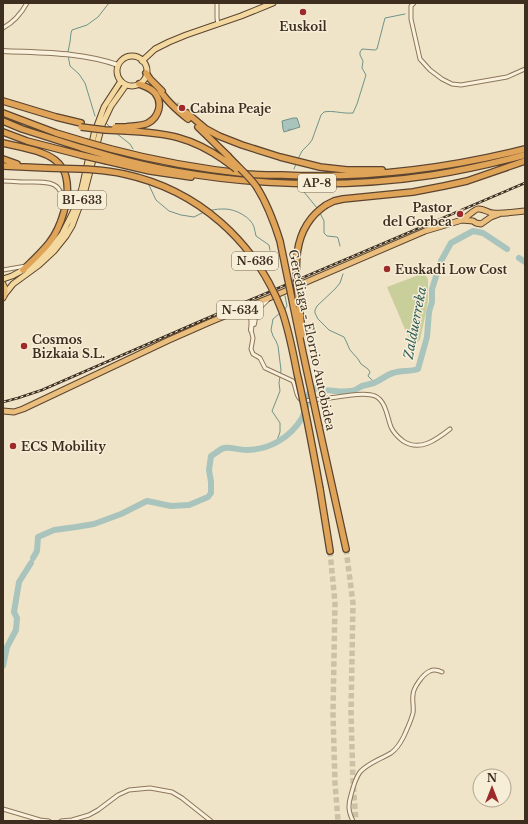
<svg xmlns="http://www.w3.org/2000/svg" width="528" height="824" viewBox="0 0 528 824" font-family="'Libre Baskerville',serif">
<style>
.park{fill:#c9cf9b}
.water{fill:url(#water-ripples);stroke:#6f938a}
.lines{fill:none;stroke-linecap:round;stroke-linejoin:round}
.stream{stroke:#6f938a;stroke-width:1}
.river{stroke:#a9c4bc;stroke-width:6}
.motorway-tunnel{stroke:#ccc0a6;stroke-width:5.5;stroke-dasharray:5.5 3;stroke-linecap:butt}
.minor-casing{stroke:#8d765c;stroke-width:5}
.tertiary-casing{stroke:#8d765c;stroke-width:6}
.primary-casing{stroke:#5b4430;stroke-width:7}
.trunk-casing{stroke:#5b4430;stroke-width:7}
.motorway-casing{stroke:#5b4430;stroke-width:8}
.minor{stroke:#faf1dc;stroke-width:3}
.tertiary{stroke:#faf1dc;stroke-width:4}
.primary{stroke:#f3d9a0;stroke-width:5}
.trunk{stroke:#eabe7c;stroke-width:5}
.motorway{stroke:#e0a458;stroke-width:5.5}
.rail-casing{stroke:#3d2e20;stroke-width:2.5}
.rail{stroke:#f7eed8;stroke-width:1;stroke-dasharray:3;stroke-linecap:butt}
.motorway-bridge-casing{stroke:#5b4430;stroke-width:8;stroke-linecap:butt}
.motorway-bridge{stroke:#e0a458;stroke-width:5.5}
.poi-dot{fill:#9e2a2b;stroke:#f7eed8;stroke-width:1.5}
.labels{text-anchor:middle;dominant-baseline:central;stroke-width:3;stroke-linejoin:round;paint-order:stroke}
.shield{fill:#f7eed8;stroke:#756857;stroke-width:1}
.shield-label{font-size:11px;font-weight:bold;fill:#3d2e20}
.poi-label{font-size:12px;font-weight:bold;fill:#3d2e20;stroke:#f7eed8;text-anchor:start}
.street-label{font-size:12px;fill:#3d2e20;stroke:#f7eed8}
.water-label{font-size:13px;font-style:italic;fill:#2f5d5a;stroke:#f7eed8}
</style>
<defs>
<pattern id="water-ripples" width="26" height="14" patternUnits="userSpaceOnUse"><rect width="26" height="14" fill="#a9c4bc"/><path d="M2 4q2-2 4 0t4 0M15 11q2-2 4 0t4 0" fill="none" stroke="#8ba098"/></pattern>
</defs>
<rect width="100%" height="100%" fill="#f0e4c8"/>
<path class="park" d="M424 273 428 279V302L420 340 413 346 410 341 387 287Z"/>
<path class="water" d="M293 118H297L300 127 284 132 283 129 282 121Z"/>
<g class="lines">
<path class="stream" d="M68 52 70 42 71 33 72 30 87 25 98 17 109 3
M68 55 70 66 79 74 85 83 95 116
M106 123 111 128
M116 133 130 144 133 149
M298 159 302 151 309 144 312 140 321 115 324 112C332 110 343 114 353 113L357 104 366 75 362 68 363 61 360 55V52L362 49 375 50 377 49 385 18 405 14
M294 169 296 164
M148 183 156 200 169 211 181 215 194 217 204 212
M304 192 317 208
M209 211C215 209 220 209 225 209 235 209 251 217 254 227 255 230 255 233 256 236L269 245 270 250
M320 213 324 221V233L327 236 337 237 338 238 340 246
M343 274 340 283 335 289 317 306 315 310V313L318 319 329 330 344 337 346 341 350 350 358 359 361 364 368 369 370 372 368 376 375 383
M284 310 287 306 285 296
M276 443 280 432V423L272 411 280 391 279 383 281 370 278 346 276 341 273 336 271 330 273 319 280 313"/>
<path class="river" d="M519 258 525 262
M33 558 37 551 38 537 54 530 76 527 94 524 121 514 147 501 171 506 189 505 208 497 211 493V482L209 470 211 456C215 454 220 449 224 448 231 447 239 450 246 450 269 450 290 438 302 418 307 408 307 398 311 388 324 389 337 393 351 391 355 391 358 388 362 386 366 385 370 384 374 383 381 380 386 375 393 373 401 370 410 372 418 369L427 337 429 312 432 302V289L441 261 451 243 473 231 483 233 507 249
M3 666 7 647 16 630 17 618 14 612 19 582 31 563"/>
<path class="motorway-tunnel" d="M176 104 187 113
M346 549 353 603 351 713 353 782 356 821
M330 551 335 603 333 713 335 783 338 821"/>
<defs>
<path id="minor" d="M217 3V18L218 24
M414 3 411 6V19L420 59 430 70 442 79 452 84 461 85 507 77 525 69
M3 28C14 22 21 14 27 3
M3 181C10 181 18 182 25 182 47 182 64 179 63 208
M3 270 26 266
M251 330 253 338 251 349 253 354 260 358 265 368 293 381C297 388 295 399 304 401 318 399 331 398 344 396 353 395 366 392 375 396 386 401 387 417 391 427 394 434 398 437 403 441 420 452 436 440 450 429
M3 809 40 820 49 821
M61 821 72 820 89 815 98 810 118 795 129 790 150 788 172 792 182 798 211 821
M353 821C348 811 348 805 351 795 353 787 355 779 360 772 368 763 381 759 391 753 397 749 401 742 404 736 407 729 411 721 413 713 414 707 412 701 413 695 413 688 423 674 430 671 434 669 438 670 442 672"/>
<path id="tertiary" d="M3 51C42 53 81 52 118 65
M234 315C250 310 253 314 251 330
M254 324 256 311 267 300"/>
<path id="primary" d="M117 71a15 15 0 1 1 30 0a15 15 0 1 1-30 0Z
M142 61 155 49 169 42 186 35 241 16 273 3
M3 279 12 276 34 264 51 248 62 234 76 206 82 188 94 134 104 107 121 81
M5 294 13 284 39 265 54 251 66 236 72 226 84 194 102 125 111 106 126 85"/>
<path id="trunk" d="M463 219C467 217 475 209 478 209 483 208 488 213 493 213 504 214 515 212 525 211
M3 284C6 288 6 294 3 298
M3 411 14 412 23 409 169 340 210 322 269 298 425 231 462 220 473 221 476 223 481 224 491 217 499 214"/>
<path id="motorway" d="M146 73 150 79 162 91
M160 90C166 101 178 111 188 119
M3 101 56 117 81 123
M3 113 56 133 86 142
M187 113 206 129 219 136 242 145 280 157 320 167 347 170H382
M3 121 22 129 82 148
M126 127C133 126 142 126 148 123 159 117 163 103 155 93 151 88 144 86 139 84
M198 127 228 156
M127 131C167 133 191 137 224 160
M3 132 27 141 81 155
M3 143C19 147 42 150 55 160 60 164 65 171 66 177 71 197 61 228 49 243 41 253 32 261 23 270
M111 149C156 161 202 169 248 174 260 175 271 175 282 175 364 179 445 169 525 149
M109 156C211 185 328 191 433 175 464 170 495 163 525 155
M3 159 17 164
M107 161 150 171 191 177
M3 166 46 168
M326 205 334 201 343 199 413 192 444 186 467 181 525 161
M319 427 346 549
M320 489 330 551"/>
</defs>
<use href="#minor" class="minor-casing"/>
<use href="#tertiary" class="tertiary-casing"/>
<use href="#primary" class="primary-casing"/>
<use href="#trunk" class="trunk-casing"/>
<use href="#motorway" class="motorway-casing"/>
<use href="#minor" class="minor"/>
<use href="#tertiary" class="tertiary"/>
<use href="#primary" class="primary"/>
<use href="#trunk" class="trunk"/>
<use href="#motorway" class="motorway"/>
<defs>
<path id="rail" d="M3 402 18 398 42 390 203 320 525 183"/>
</defs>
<use href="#rail" class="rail-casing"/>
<use href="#rail" class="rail"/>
<defs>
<path id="motorway-bridge" d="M81 127 105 130 127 131
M115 127H126
M86 142 111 149
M82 148 109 156
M81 155 107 161
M228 156C237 166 248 175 256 186 267 203 274 222 280 241L303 353 319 427
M224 160 236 169
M46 168C72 169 98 168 124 174 198 190 255 241 282 311 289 331 293 352 297 373 306 412 313 450 320 489
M302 335C300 291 281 235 326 205"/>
</defs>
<use href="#motorway-bridge" class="motorway-bridge-casing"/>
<use href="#motorway-bridge" class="motorway-bridge"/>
</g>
<g class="poi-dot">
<circle cx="303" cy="12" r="4"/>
<circle cx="182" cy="108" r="4"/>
<circle cx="460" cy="214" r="4"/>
<circle cx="387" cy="269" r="4"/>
<circle cx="24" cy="346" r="4"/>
<circle cx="13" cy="446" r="4"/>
</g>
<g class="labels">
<g class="shield">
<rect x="298" y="174" width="38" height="18" rx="3"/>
<rect x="58" y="191" width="48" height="18" rx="3"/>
<rect x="232" y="252" width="46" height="18" rx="3"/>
<rect x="217" y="301" width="46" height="18" rx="3"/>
</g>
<g class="shield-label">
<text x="317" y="183">AP-8</text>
<text x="82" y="200">BI-633</text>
<text x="255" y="261">N-636</text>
<text x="240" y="310">N-634</text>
</g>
<g class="poi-label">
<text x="303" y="26" text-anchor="middle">Euskoil</text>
<text x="190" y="108">Cabina Peaje</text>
<text x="452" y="207" text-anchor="end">Pastor<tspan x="452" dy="14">del Gorbea</tspan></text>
<text x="395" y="269">Euskadi Low Cost</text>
<text x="32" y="339">Cosmos<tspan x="32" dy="14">Bizkaia S.L.</tspan></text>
<text x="21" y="446">ECS Mobility</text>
</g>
<g class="street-label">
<text transform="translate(312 340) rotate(78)">Gerediaga - Elorrio Autobidea</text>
</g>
<g class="water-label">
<text transform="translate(415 323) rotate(-79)">Zalduerreka</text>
</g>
</g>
<rect width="528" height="824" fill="none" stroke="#3d2e20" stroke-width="8"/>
<g transform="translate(492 788)"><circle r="19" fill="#f7eed8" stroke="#ada18e"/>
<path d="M0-3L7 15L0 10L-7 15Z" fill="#9e2a2b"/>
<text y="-6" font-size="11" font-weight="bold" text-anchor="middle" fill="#3d2e20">N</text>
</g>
</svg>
